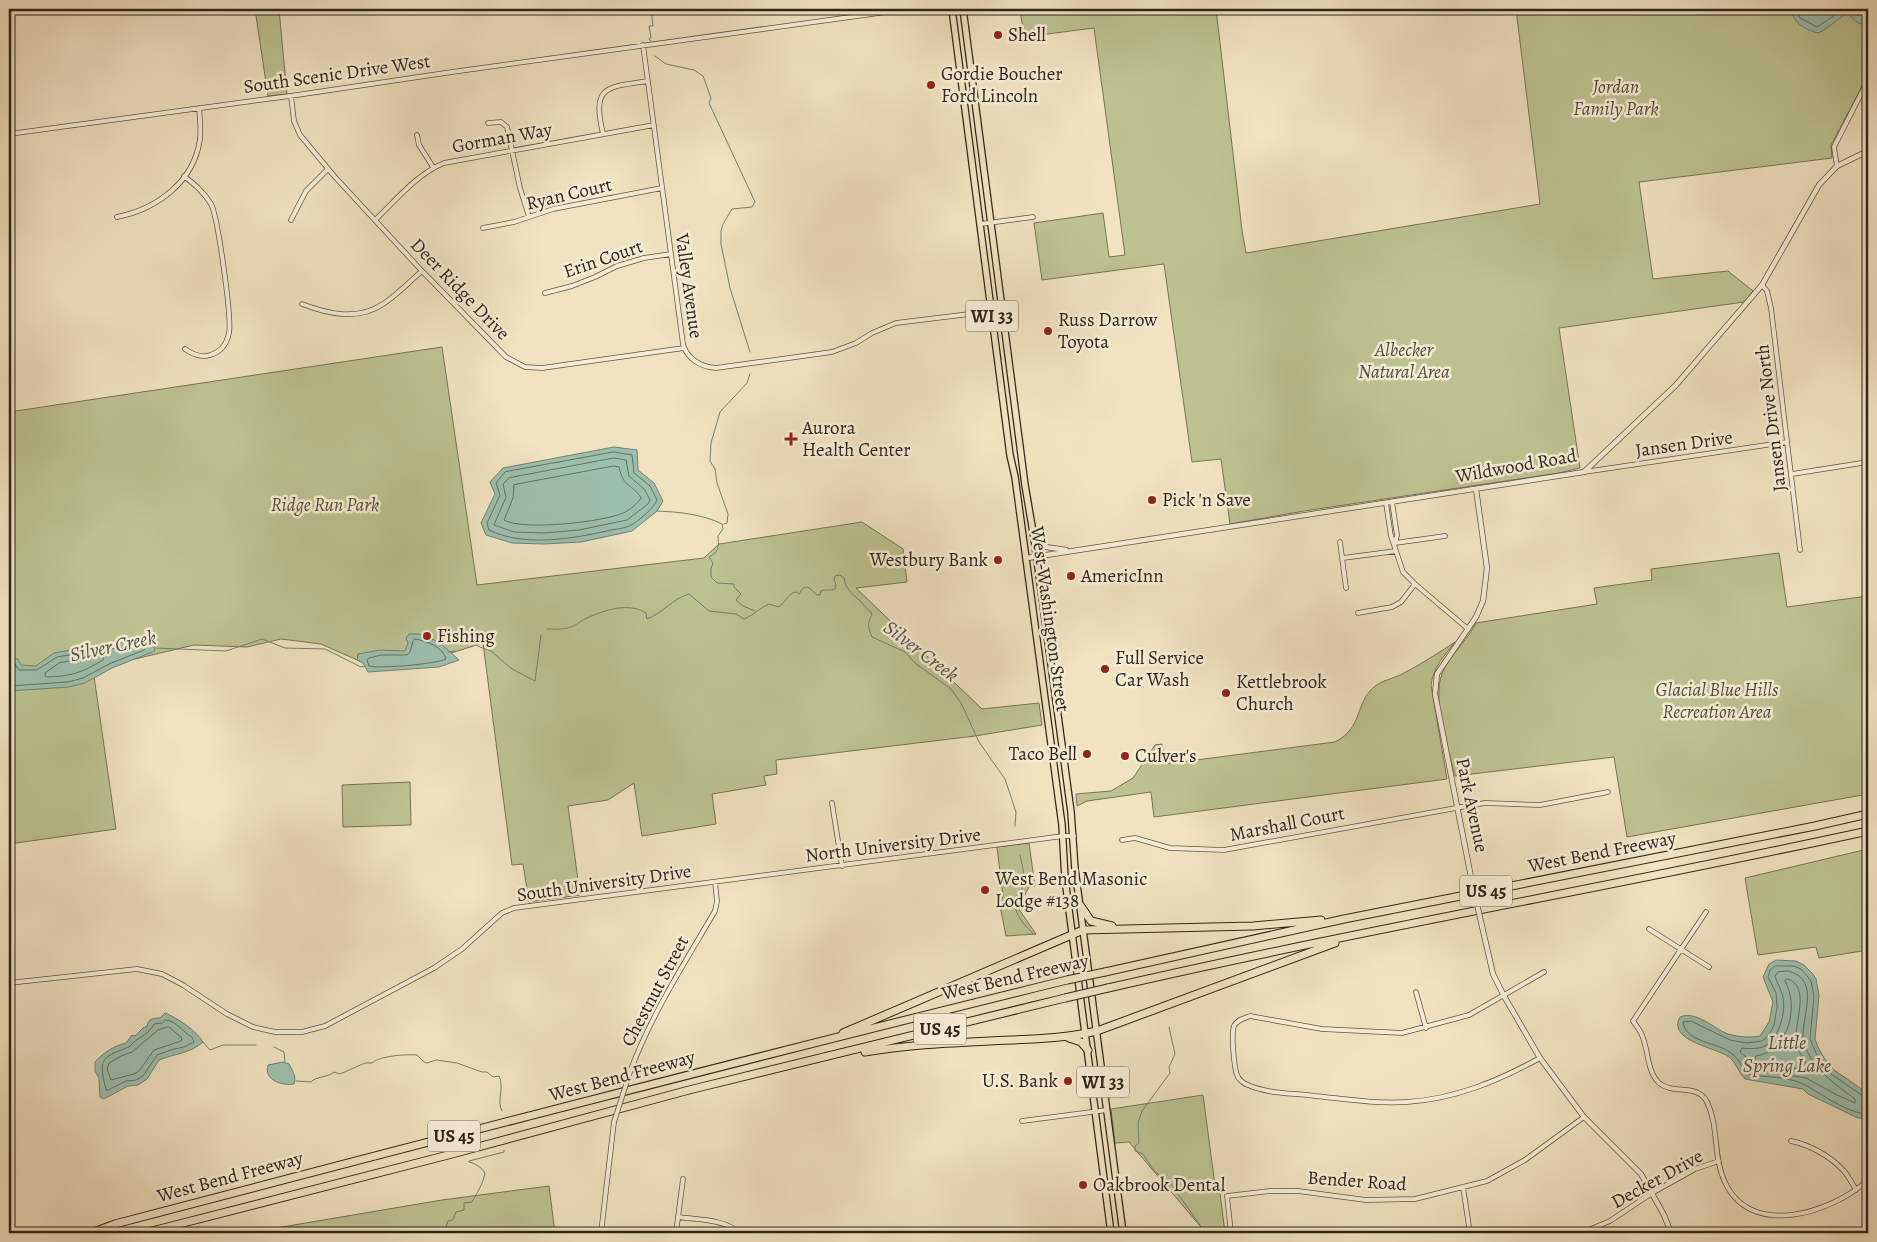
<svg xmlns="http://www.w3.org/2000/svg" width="1877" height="1242" viewBox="0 0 1877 1242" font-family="Alegreya,serif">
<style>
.green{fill:#bcc391;stroke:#767456}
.water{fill:#9cbfad;stroke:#708173}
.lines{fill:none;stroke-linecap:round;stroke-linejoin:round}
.shore{stroke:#667264;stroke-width:1}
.stream{stroke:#708173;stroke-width:1}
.minor-casing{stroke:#605445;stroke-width:5.5}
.tertiary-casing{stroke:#605445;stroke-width:6}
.primary-casing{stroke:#2f241c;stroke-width:8}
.motorway-casing{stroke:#2f241c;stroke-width:9}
.minor{stroke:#f6ecd6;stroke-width:4}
.tertiary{stroke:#f6ecd6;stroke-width:4.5}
.primary{stroke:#f1e2c0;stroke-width:5.5}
.motorway{stroke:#f1e2c0;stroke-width:7}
.minor-bridge-casing{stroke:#605445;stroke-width:5.5;stroke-linecap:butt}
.tertiary-bridge-casing{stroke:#605445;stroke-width:6;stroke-linecap:butt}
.motorway-bridge-casing{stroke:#2f241c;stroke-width:9;stroke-linecap:butt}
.minor-bridge{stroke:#f6ecd6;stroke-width:4}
.tertiary-bridge{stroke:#f6ecd6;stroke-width:4.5}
.motorway-bridge{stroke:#f1e2c0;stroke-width:7}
.poi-dot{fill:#8f2418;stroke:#f6ecd6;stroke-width:2}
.labels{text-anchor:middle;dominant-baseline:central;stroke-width:5;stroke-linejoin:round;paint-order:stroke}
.shield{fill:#f6ecd6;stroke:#6b6054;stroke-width:1}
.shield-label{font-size:18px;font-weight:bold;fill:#2f241c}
.poi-label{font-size:19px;fill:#2f241c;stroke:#f6ecd6;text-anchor:start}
.street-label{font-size:19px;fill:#2f241c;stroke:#f6ecd6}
.park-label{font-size:19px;font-style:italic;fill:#524c39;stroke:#f6ecd6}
.water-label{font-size:20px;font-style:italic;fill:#505248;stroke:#f6ecd6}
</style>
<rect width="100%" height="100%" fill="#f1e2c0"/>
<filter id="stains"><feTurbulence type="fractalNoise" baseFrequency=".004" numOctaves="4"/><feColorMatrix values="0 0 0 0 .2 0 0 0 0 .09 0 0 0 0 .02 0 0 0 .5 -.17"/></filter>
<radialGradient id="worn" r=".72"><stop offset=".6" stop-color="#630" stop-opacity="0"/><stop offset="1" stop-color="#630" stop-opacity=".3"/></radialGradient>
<path class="green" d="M255 9H279L287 94 268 96Z
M1020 9H1216L1242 230 1246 253 1540 204 1516 9H1868V75L1831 145 1832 158 1639 182 1653 279 1728 271 1753 291 1744 302 1559 328 1580 468 1559 473 1304 511 1230 524 1221 459 1192 462 1164 264 1042 280 1034 223 1103 213 1109 257 1125 255 1094 28 1024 37Z
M442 347 477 585 704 558 719 544 862 522 903 549 907 582 856 588 982 709 1039 703 1042 725 975 736 776 760 777 774 764 776 766 785 712 794 716 824 642 836 634 783 608 800 568 806 580 895 529 902 523 864 512 865 483 643 445 655 373 667 321 644 281 639 247 647 194 645 93 669 116 829 9 844V412Z
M1779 553 1787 607 1868 596V794L1627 837 1614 757 1455 776C1448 745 1429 695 1445 667 1454 651 1468 639 1476 623L1597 604 1594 588 1652 580 1651 569Z
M1455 642C1444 656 1433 668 1431 685L1447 779 1154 817 1151 792 1087 801 1077 806 1076 794 1111 791 1133 778 1155 745 1162 744 1165 764 1335 742C1363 728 1355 703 1374 687 1382 680 1393 679 1402 674 1420 665 1438 653 1455 642Z
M410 782 411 825 343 827 342 785Z
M1029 843 1035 886 1029 887 1018 908 1036 934 1006 936 1000 906 1003 896 997 847Z
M1868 849V950L1819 958 1816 947 1758 955 1745 878Z
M1203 1095 1216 1193H1220L1225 1233H1206L1129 1142 1115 1143 1111 1109Z
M549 1186 555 1233H255L276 1228 442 1200Z"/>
<path class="water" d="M1792 9H1868V26L1858 23 1847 13 1824 30 1818 33C1806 30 1792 23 1792 9Z
M614 447 637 450 638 470 654 483 663 501 657 511 632 531 581 542 544 544 512 543 486 535 481 523 495 494 490 482 503 468Z
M409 634H419L439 642 459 660 439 667 368 672 363 663 357 660 358 654 380 650 405 651 408 643 406 638Z
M153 639 155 651 112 668 85 683 69 687 9 691V657L18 659 21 665 36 666 54 653 99 645Z
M1776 960 1796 961 1804 965 1812 973 1816 979 1819 995 1815 1039 1818 1047 1824 1058 1834 1070 1863 1090 1868 1091V1118H1858L1808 1094 1803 1089 1745 1079C1738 1072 1737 1064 1729 1057 1718 1048 1666 1041 1680 1017 1696 1010 1714 1029 1728 1034 1739 1037 1749 1038 1760 1036L1769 1022 1773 1002 1763 977 1769 964Z
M165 1013C176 1017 198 1032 203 1042 191 1053 174 1054 159 1060L147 1079 138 1085 128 1086 104 1099 100 1097 99 1078 95 1071V1062C104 1052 114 1046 126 1043L132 1035 135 1036 143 1028 147 1026C149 1018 153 1018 160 1018Z
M283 1062 289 1064C292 1070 297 1077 294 1084 282 1086 263 1080 268 1065Z"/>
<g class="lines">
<path class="shore" d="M1797 9 1800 18 1817 27 1844 9
M614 452 632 455 634 473 650 486 657 500C654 508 638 522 629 526 623 529 614 529 607 531 570 539 524 547 489 530L487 523 500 495 496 483 505 472Z
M614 458 626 460 629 476 645 490 650 500 648 504 627 520 579 530 544 533 514 532 494 525 506 497 503 484 509 478Z
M614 466 619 467C623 488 633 484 641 498 638 503 629 511 623 513 603 522 523 531 504 520L513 498 514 485Z
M415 639C427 641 443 647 446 659 436 664 379 669 369 666L367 660 369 658 381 655H407L410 652 413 641Z
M101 656 104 658 103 660C81 673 72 676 47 677L45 676V673L59 663Z
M9 662 14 663 19 670H37L57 657 100 650 143 645 146 647 144 650 109 664 83 678 68 682 9 686
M1788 971C1824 979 1798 1022 1804 1043 1812 1069 1834 1083 1855 1099V1103L1837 1095 1806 1078 1751 1069 1746 1057 1740 1052 1742 1048C1749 1049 1759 1049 1765 1046 1779 1039 1786 1012 1783 998 1782 990 1777 984 1775 976L1778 972Z
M1788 979C1811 987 1794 1022 1796 1041 1797 1050 1804 1058 1807 1066L1805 1070 1757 1062 1755 1059 1756 1056C1788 1051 1800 1007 1785 981Z
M166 1020C177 1021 182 1032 192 1037L194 1042 184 1047 174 1049 157 1055 143 1076 136 1080 126 1081 108 1090H106C99 1060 99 1058 129 1047 136 1038 149 1035 154 1024L162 1023Z
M169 1027 182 1038 181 1041 154 1050 139 1071 134 1074 111 1080 107 1069 109 1063 121 1056 132 1052 158 1030Z
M1868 1095 1860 1094 1831 1074 1819 1060 1810 1039 1814 996 1811 981 1808 977 1801 969 1794 966H1775L1770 970 1768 977 1776 993 1777 1007 1774 1025 1769 1035 1762 1041 1747 1043 1730 1040 1691 1021 1683 1022C1686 1043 1717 1042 1731 1053 1741 1060 1741 1068 1748 1074 1766 1078 1789 1076 1805 1085 1822 1094 1848 1114 1868 1114"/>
<path class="stream" d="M651 41 649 39 651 38 649 26H653L651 9
M655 56 666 64 694 70 703 76 711 98 709 103 755 202 752 207 732 209 723 224 721 231V244L730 288 750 352
M657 511C679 512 702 514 722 524L723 529 718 536C719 546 719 552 709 557L713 563 711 569V577L717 583 734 584V587L741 594 736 600 743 606 755 611
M724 524 727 523 728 514 717 483 715 469 710 461 711 443 720 412 747 383 750 374
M547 629C556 629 565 630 573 626 578 624 582 620 587 618 604 610 629 602 646 613L647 619C663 613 672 599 689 594L709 611 736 614 744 619C752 616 760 608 769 604L779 607 792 593 796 592 799 594 803 588 808 587 817 595H820L821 591C826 589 830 591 835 589L836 585 834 580 835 576 840 575 844 578C846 590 851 592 859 600 864 604 866 609 871 612L872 615C867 623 868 628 872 637L905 652 915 663 951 689 961 703 979 742 1005 779 1016 812 1015 826
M471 642 480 647 491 651 512 669 535 681 541 635
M155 648 226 651 262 639 285 648 325 649 361 667 365 666
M448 652 455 651
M1020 855C1022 865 1026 877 1023 887 1021 891 1018 894 1016 897 1011 912 1025 926 1035 935
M1169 1027 1175 1054 1169 1067 1170 1073 1142 1111 1138 1123 1139 1143 1135 1146V1151L1143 1154 1155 1172 1171 1184 1200 1225 1203 1233
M203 1042 210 1050 223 1045H256
M274 1047 284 1052 285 1063
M296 1081 311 1082C316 1076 327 1078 334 1072L340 1074 365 1063H372C379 1056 406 1054 417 1055L424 1062 427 1063 436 1060 457 1063 482 1072H487L493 1077 499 1076C505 1088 496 1100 502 1111
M444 1233 448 1221 453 1220 456 1212 464 1210V1203L472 1202C478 1190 482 1187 485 1173 482 1168 475 1163 469 1162V1161L504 1152V1150"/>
<defs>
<path id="minor" d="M643 45 683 344C687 359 701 367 716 368L832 352 856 343 872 333 896 323 1002 310
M291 96 294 121 300 135 335 177 422 271 506 357 525 367 542 368 684 348
M488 123 501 122 507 127 520 188 529 217
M9 134 297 95 452 72 908 9
M603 134C592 86 605 87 648 81
M417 135 419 145 433 167
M1837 166 1834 147 1868 80
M184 176C194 184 204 192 211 204 218 217 232 319 229 333 227 343 221 352 210 355 202 358 192 354 185 349
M117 217C157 209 194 182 200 139 201 129 200 118 199 108
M291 220 306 191 328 169
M375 220C396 200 417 174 444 163L654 125
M981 224 1033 217
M483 228 514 222 553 209 662 188
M1762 285 1767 291 1771 308 1800 550
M545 293 572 286 595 277 617 266 644 258 671 254
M302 304C328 314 358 321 383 304 397 295 409 282 422 271
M1864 462 1868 470
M1584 472 1787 442
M1792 474 1868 462
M1392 502 1397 535 1395 543
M1386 503 1391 536 1403 572 1415 584 1468 629
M9 533 12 545
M1340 542 1346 588
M1395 543 1445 536
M1343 558 1396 551
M1358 613 1392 607 1401 602 1415 584
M832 803 842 866
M1122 840 1135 838 1170 848 1224 850 1467 806 1485 803 1540 805 1608 792
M1706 912 1633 1021C1636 1025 1639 1029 1641 1033 1649 1049 1646 1070 1659 1083 1673 1095 1698 1083 1707 1102 1719 1127 1713 1156 1724 1180 1749 1240 1832 1213 1868 1180
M1649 929 1709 967
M9 983 137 969 162 974 183 985 227 1014 253 1027 275 1032H302L325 1026 434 968 462 949 502 913 514 908 1063 836H1074
M1416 992 1426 1028
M1540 1058C1498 1081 1455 1099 1407 1102 1376 1104 1345 1099 1315 1096 1293 1093 1268 1094 1248 1085 1244 1084 1238 1079 1237 1075 1234 1067 1231 1034 1234 1026 1237 1020 1244 1018 1250 1016L1322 1029 1402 1033 1469 1015 1544 972
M630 1072C651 1015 684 964 715 911L717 901 715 882
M1022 1121 1107 1110
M1791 1141C1810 1145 1830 1156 1843 1170 1848 1175 1852 1183 1856 1190
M1463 1187 1470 1233
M678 1217C699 1220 724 1219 740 1233
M601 1233 614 1122
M676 1233 683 1179
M1231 1233 1227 1196 1270 1191H1298L1366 1200 1415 1199 1487 1181 1525 1160 1584 1117
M1581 1233 1610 1221 1652 1193 1695 1169 1719 1161"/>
<path id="tertiary" d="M1035 538 1046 547 1066 550
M1027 558 1584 472 1676 385 1762 285 1819 185 1837 166 1868 151
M1471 877 1435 694 1437 674 1476 617 1483 601 1487 568 1476 489
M1481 922 1493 974 1504 996 1540 1058 1584 1117 1641 1174 1664 1215 1671 1233"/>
<path id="primary" d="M952 9 1010 455 1015 477 1062 825 1065 879 1111 1233
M963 9 1025 485 1034 538 1071 812 1075 869 1123 1233"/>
<path id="motorway" d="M1080 905 1091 921 1112 926
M1105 972 1344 919 1815 826 1868 814
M1108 988C1360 930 1615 886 1868 831
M843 1033 1083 930 1253 926 1321 920
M1069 1038 1081 1042 1088 1050
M865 1052C907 1045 948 1043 990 1041 1026 1039 1062 1039 1097 1031L1335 943
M91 1233 115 1224C432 1141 749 1058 1067 980
M144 1233 452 1154 689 1090 1065 998"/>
</defs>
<use href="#minor" class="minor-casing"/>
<use href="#tertiary" class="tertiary-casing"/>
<use href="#primary" class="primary-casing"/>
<use href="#motorway" class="motorway-casing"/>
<use href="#minor" class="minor"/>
<use href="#tertiary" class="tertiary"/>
<use href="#primary" class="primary"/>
<use href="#motorway" class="motorway"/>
<defs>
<path id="minor-bridge" d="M614 1122 630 1072"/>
<path id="tertiary-bridge" d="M1471 877 1481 922"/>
<path id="motorway-bridge" d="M1067 980 1105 972
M1065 998 1108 988"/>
</defs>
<use href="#minor-bridge" class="minor-bridge-casing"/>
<use href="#tertiary-bridge" class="tertiary-bridge-casing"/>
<use href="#motorway-bridge" class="motorway-bridge-casing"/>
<use href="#minor-bridge" class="minor-bridge"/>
<use href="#tertiary-bridge" class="tertiary-bridge"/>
<use href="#motorway-bridge" class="motorway-bridge"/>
</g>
<g class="poi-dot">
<circle cx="998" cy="35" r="5"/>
<circle cx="931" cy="85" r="5"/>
<circle cx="1048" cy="331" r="5"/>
<path d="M788.5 431.5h5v5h5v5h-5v5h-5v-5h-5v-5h5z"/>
<circle cx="1152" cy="500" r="5"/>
<circle cx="998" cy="560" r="5"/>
<circle cx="1071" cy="576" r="5"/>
<circle cx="427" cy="636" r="5"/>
<circle cx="1105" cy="669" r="5"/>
<circle cx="1226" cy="693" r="5"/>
<circle cx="1087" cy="754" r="5"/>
<circle cx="1125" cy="756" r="5"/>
<circle cx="985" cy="890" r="5"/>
<circle cx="1068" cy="1081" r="5"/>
<circle cx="1083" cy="1185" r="5"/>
</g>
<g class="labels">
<g class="shield">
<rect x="966" y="300.5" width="52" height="31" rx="4"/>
<rect x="1460" y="875.5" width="52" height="31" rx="4"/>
<rect x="914" y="1013.5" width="52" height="31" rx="4"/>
<rect x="1077" y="1066.5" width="52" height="31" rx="4"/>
<rect x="428" y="1120.5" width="52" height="31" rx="4"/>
</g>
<g class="shield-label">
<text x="992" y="316">WI 33</text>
<text x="1486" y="891">US 45</text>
<text x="940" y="1029">US 45</text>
<text x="1103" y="1082">WI 33</text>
<text x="454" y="1136">US 45</text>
</g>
<g class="poi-label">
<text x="1008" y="35">Shell</text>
<text x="941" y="74">Gordie Boucher<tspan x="941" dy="22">Ford Lincoln</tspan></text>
<text x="1058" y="320">Russ Darrow<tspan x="1058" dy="22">Toyota</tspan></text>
<text x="802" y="428">Aurora<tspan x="802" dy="22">Health Center</tspan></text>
<text x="1162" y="500">Pick 'n Save</text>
<text x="988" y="560" text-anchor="end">Westbury Bank</text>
<text x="1081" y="576">AmericInn</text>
<text x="437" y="636">Fishing</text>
<text x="1115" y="658">Full Service<tspan x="1115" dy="22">Car Wash</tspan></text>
<text x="1236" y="682">Kettlebrook<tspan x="1236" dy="22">Church</tspan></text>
<text x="1077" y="754" text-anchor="end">Taco Bell</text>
<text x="1135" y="756">Culver's</text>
<text x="995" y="879">West Bend Masonic<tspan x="995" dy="22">Lodge #138</tspan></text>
<text x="1058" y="1081" text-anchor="end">U.S. Bank</text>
<text x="1093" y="1185">Oakbrook Dental</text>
</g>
<g class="street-label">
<text transform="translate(337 74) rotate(-8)">South Scenic Drive West</text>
<text transform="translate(502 138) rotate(-10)">Gorman Way</text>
<text transform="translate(569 194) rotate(-13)">Ryan Court</text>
<text transform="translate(603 259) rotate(-19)">Erin Court</text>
<text transform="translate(689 286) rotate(82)">Valley Avenue</text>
<text transform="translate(460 289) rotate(46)">Deer Ridge Drive</text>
<text transform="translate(1771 418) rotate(-97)">Jansen Drive North</text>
<text transform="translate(1684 444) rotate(-8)">Jansen Drive</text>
<text transform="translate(1516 466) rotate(-10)">Wildwood Road</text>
<text transform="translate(1050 619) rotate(82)">West Washington Street</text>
<text transform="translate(1472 805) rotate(78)">Park Avenue</text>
<text transform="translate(1287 824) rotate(-11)">Marshall Court</text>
<text transform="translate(893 845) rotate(-7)">North University Drive</text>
<text transform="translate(1602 852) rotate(-11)">West Bend Freeway</text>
<text transform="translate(604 883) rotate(-8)">South University Drive</text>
<text transform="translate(1015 977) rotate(-13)">West Bend Freeway</text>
<text transform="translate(655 991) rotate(-62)">Chestnut Street</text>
<text transform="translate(622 1076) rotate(-15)">West Bend Freeway</text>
<text transform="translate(230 1177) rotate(-15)">West Bend Freeway</text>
<text transform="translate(1657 1179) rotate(-29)">Decker Drive</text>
<text transform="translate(1357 1181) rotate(4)">Bender Road</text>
</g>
<g class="park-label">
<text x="1616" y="87">Jordan<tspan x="1616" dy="22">Family Park</tspan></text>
<text x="1404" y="350">Albecker<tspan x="1404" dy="22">Natural Area</tspan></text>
<text x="325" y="505">Ridge Run Park</text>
<text x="1717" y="690">Glacial Blue Hills<tspan x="1717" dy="22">Recreation Area</tspan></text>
</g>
<g class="water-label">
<text transform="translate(113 646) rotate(-12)">Silver Creek</text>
<text transform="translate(921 651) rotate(37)">Silver Creek</text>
<text x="1787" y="1042">Little<tspan x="1787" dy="23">Spring Lake</tspan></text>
</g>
</g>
<rect width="1877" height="1242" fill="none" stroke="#f1e2c0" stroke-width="30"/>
<rect x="10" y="10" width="1857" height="1222" fill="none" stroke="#2f241c" stroke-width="2.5"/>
<rect x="15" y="15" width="1847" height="1212" fill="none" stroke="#2f241c"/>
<rect width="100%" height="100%" filter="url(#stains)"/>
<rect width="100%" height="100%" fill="url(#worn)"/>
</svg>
